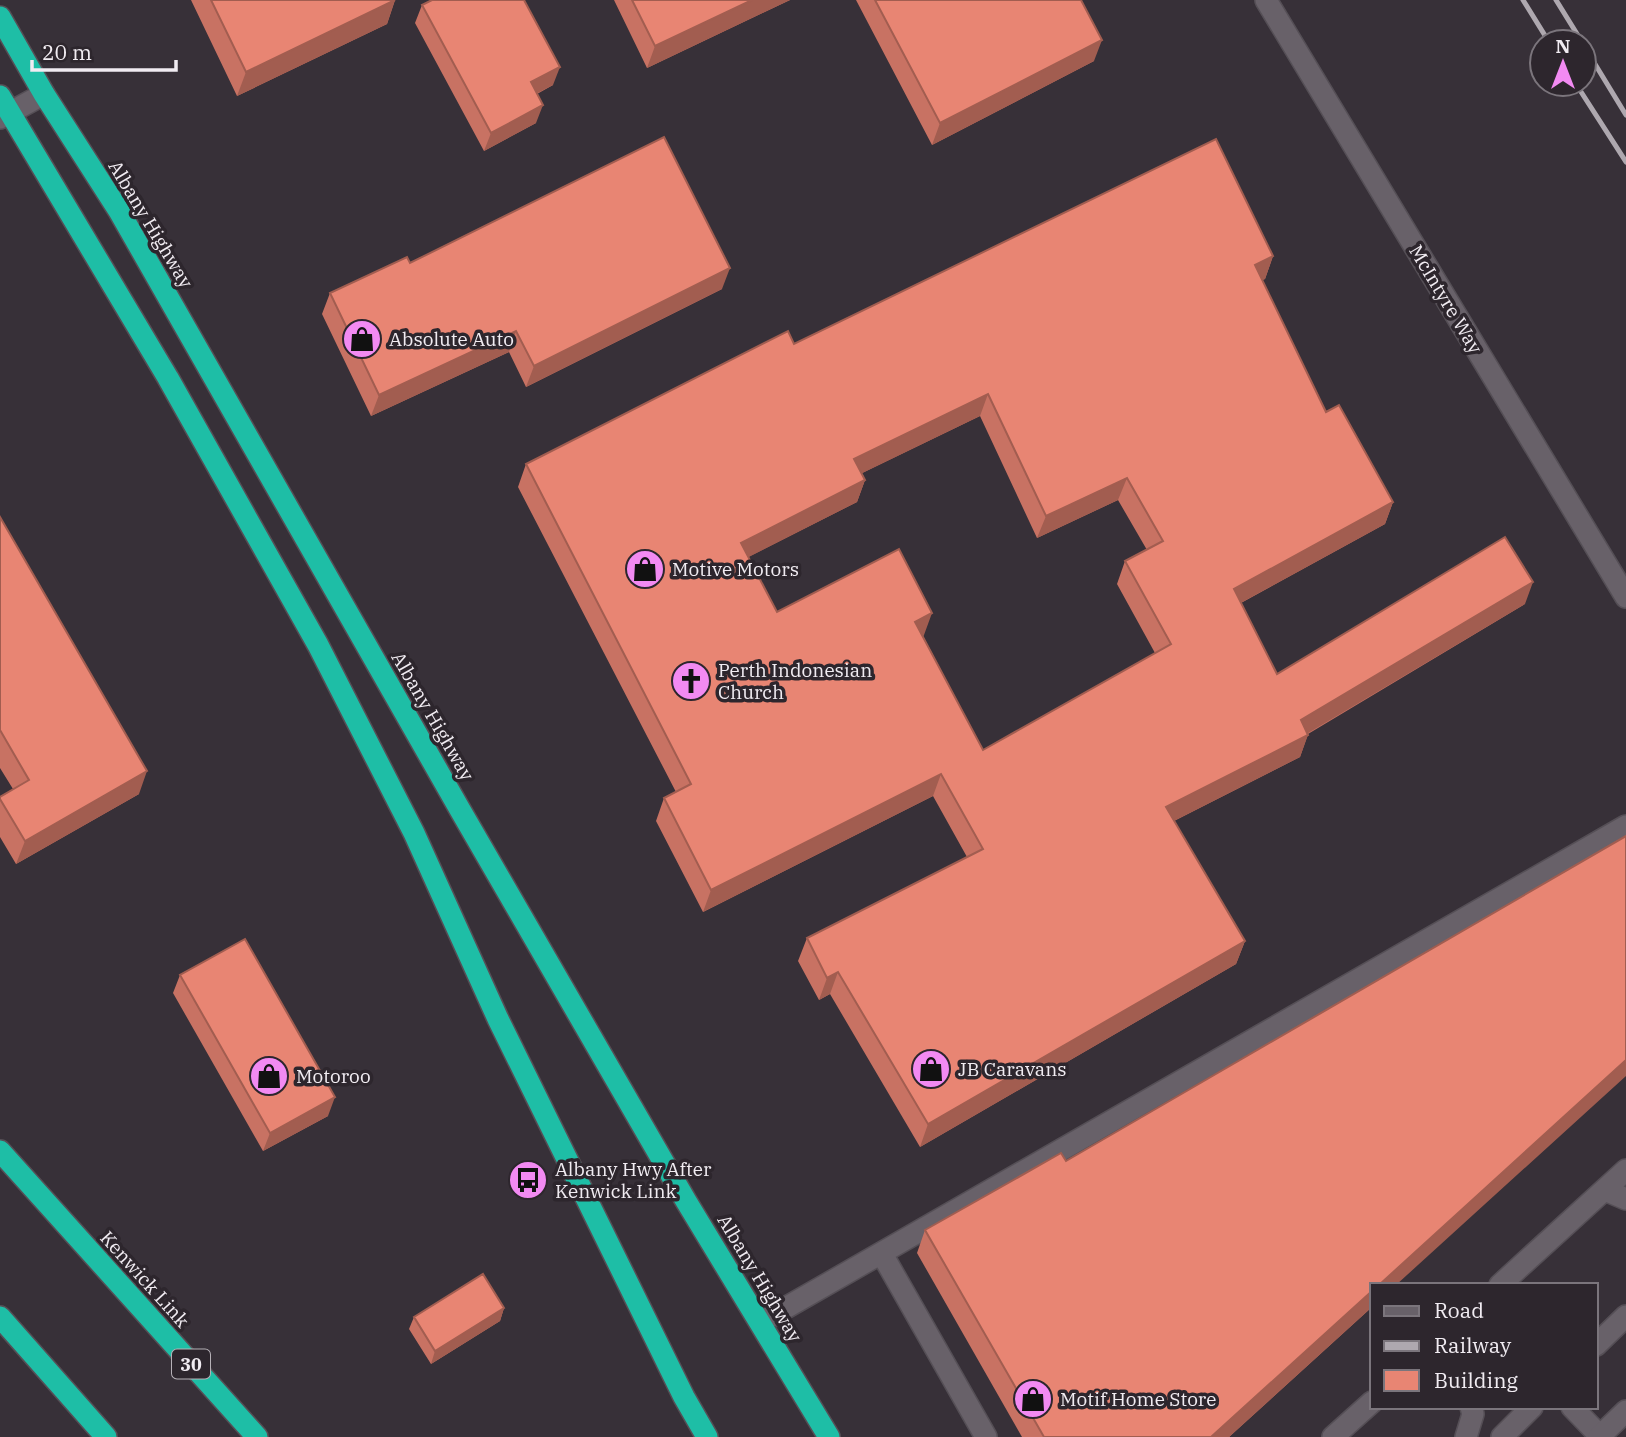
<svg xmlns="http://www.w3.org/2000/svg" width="1626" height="1437" viewBox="0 0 1626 1437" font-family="'IBM Plex Serif',serif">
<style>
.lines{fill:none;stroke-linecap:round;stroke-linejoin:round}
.lane-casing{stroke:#554f56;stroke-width:24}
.street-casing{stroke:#554f56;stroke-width:24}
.secondary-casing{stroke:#554f56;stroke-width:24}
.highway-casing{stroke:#554f56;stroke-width:24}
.lane{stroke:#686169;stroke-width:21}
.street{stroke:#686169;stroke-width:21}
.secondary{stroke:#686169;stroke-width:21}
.highway{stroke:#1ebea6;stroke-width:21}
.rail{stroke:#aea8af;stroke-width:5}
.wall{fill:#c87263;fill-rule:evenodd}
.shaded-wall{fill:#a25d50}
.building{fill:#e88573;stroke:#a25d50;stroke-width:2;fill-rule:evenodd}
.labels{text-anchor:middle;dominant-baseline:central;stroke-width:7;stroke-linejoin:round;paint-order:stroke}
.shield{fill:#2d262d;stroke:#b6b1b7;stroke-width:2}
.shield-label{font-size:18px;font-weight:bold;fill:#f1ecf2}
.street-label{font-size:19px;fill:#f1ecf2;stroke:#2d262d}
.poi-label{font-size:19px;fill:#f1ecf2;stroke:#2d262d;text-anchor:start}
</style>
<rect width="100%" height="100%" fill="#373038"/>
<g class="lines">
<defs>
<path id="lane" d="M1605 1190 1626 1199
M882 1254 986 1437
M1500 1285 1626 1170
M761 1322 1626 826
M1572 1407 1601 1437
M1333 1437 1372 1402
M1466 1437 1473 1414 1471 1407"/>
<path id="street" d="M1266 0 1626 597
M0 118 44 94"/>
<path id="secondary" d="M1596 1345 1626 1316
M1502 1437 1532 1407
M1599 1437 1626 1411"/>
<path id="highway" d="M0 17 44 94 119 211 459 808 686 1201 829 1437
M0 96 168 378 318 645 414 833 498 1019 684 1397 707 1437
M0 1151 257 1437
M0 1317 106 1437"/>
</defs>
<use href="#lane" class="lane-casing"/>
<use href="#street" class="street-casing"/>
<use href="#secondary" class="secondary-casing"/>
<use href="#highway" class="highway-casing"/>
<use href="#lane" class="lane"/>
<use href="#street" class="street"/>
<use href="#secondary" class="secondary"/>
<use href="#highway" class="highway"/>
<path class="rail" d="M1523 0 1549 42
M1556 0 1582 42
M1584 46 1626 115
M1576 84 1626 162"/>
</g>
<path class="wall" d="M191 0H395L387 24 237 96Z
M614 0H790L647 68Z
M856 0H1081L1094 61 932 145Z
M422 5 553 85 537 94 536 123 484 151 415 23Z
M1273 256 1265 279 1262 280 1326 412 1393 502 1385 524 1241 603 1277 674 1525 604 1308 734 1300 757 1174 821 1245 941 1236 964 920 1147 830 994 819 1000 798 961 807 938 967 857 933 796 703 912 656 821 664 798 676 792 518 487 526 464 794 344ZM980 416 1037 538 1118 500 1147 550 1125 561 1117 584 1155 653 983 750 923 636 924 635 777 612 748 557 857 502 865 480 862 473Z
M410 263 722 289 526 387 509 352 371 416 322 314 330 293Z
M0 517 139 794 16 864 0 837V797L13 789 0 768Z
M180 975 328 1116 263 1151 173 993Z
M1066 1161 1372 1307 1229 1437H1022L917 1253 925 1230Z
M504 1308 500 1321 431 1364 409 1329 414 1317Z"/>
<path class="shaded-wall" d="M395 0 387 24 237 96 246 72Z
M752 0H790L647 68 655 46Z
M1102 40 1094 61 932 145 940 123Z
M560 67 553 85 524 100 531 82Z
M543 105 536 123 484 151 491 133Z
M1273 256 1265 279 1247 287 1255 265Z
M730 268 722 289 526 387 534 366Z
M516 331 509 352 371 416 379 395Z
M988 394 980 416 846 481 854 459Z
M1127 478 1118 500 1037 538 1046 516Z
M865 480 857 502 733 565 741 543Z
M1393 502 1385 524 1226 611 1234 589Z
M1533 582 1525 604 1293 742 1301 720Z
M932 613 924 635 907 644 915 622Z
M1308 735 1300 757 1158 829 1166 807Z
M147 771 139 794 16 864 25 841Z
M941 774 933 796 703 912 711 890Z
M1245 941 1236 964 920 1147 928 1124Z
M838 972 830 994 819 1000 827 978Z
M1626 1060V1076L1396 1285H1379Z
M335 1097 328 1116 263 1151 270 1133Z
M1372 1291V1307L1229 1437H1211Z
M504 1308 500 1321 431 1364 435 1351Z"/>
<path class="building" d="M211 0H395L246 72Z
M432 0H524L560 67 531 82 543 105 491 133 422 5Z
M632 0H752L655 46Z
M875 0H1081L1102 40 940 123Z
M664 137 730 268 534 366 516 331 379 395 330 293 407 257 410 263Z
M1216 139 1273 256 1255 265 1326 412 1339 405 1393 502 1234 589 1277 674 1505 537 1533 582 1301 720 1308 735 1166 807 1245 941 928 1124 838 972 827 978 807 938 983 849 941 774 711 890 664 798 691 784 526 464 788 331 794 344ZM988 394 1046 516 1127 478 1163 541 1125 561 1171 644 983 750 915 622 932 613 899 549 777 612 741 543 865 480 854 459Z
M0 517 147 771 25 841 0 799V797L29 780 0 730Z
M1626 836V1060L1379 1285H1372V1291L1211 1437H1044L925 1230 1061 1153 1066 1161Z
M245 939 335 1097 270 1133 180 975Z
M483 1274 504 1308 435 1351 414 1317Z"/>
<defs>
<symbol id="shop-disc" viewBox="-11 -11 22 22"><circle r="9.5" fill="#f28af2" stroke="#2d262d"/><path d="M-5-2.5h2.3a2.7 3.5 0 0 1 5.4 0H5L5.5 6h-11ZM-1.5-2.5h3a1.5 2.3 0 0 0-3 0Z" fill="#111"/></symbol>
<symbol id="church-disc" viewBox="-11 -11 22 22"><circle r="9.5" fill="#f28af2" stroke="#2d262d"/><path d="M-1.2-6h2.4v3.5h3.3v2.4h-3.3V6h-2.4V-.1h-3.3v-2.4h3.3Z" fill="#111"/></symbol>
<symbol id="bus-disc" viewBox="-11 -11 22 22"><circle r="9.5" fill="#f28af2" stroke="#2d262d"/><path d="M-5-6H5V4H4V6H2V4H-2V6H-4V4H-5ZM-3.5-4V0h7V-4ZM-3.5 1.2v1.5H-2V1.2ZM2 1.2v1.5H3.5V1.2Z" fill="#111"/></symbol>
</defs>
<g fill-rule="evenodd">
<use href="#shop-disc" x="340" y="317" width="44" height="44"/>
<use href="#shop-disc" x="623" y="547" width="44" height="44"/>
<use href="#church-disc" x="669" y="659" width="44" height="44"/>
<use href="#shop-disc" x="909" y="1047" width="44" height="44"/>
<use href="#shop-disc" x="247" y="1054" width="44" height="44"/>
<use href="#bus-disc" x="506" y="1158" width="44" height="44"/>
<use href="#shop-disc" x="1011" y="1377" width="44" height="44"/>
</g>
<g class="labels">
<rect class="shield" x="172" y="1349.5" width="38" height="29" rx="5"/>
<g class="shield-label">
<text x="191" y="1364">30</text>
</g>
<g class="street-label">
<text transform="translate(151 224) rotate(59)">Albany Highway</text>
<text transform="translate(1446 299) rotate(59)">McIntyre Way</text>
<text transform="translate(433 716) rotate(60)">Albany Highway</text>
<text transform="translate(760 1278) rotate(59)">Albany Highway</text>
<text transform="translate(145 1279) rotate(48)">Kenwick Link</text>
</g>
<g class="poi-label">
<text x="389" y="339">Absolute Auto</text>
<text x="672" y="569">Motive Motors</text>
<text x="718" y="670">Perth Indonesian<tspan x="718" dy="22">Church</tspan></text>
<text x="958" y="1069">JB Caravans</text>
<text x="296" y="1076">Motoroo</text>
<text x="555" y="1169">Albany Hwy After<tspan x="555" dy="22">Kenwick Link</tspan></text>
<text x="1060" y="1399">Motif Home Store</text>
</g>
</g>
<rect x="1370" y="1283" width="228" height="126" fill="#2d262d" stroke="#7b757c" stroke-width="2"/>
<rect x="1384" y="1306" width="35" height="10" fill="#686169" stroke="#7b757c" stroke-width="2"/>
<text x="1434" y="1318" font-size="21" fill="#f1ecf2">Road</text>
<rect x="1384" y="1341" width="35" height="10" fill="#aea8af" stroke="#7b757c" stroke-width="2"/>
<text x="1434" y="1353" font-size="21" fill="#f1ecf2">Railway</text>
<rect x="1384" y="1370" width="35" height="21" fill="#e88573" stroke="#7b757c" stroke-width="2"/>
<text x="1434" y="1388" font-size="21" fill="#f1ecf2">Building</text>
<g transform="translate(1563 63)"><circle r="33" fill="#2d262d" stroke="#7b757c" stroke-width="2"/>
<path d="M0-5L12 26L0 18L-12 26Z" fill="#f28af2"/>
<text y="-10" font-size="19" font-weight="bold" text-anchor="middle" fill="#f1ecf2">N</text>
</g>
<path d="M32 60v10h144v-10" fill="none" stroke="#f1ecf2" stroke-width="3.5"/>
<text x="42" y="60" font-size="21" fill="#f1ecf2" stroke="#2d262d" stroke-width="5" paint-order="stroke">20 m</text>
</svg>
